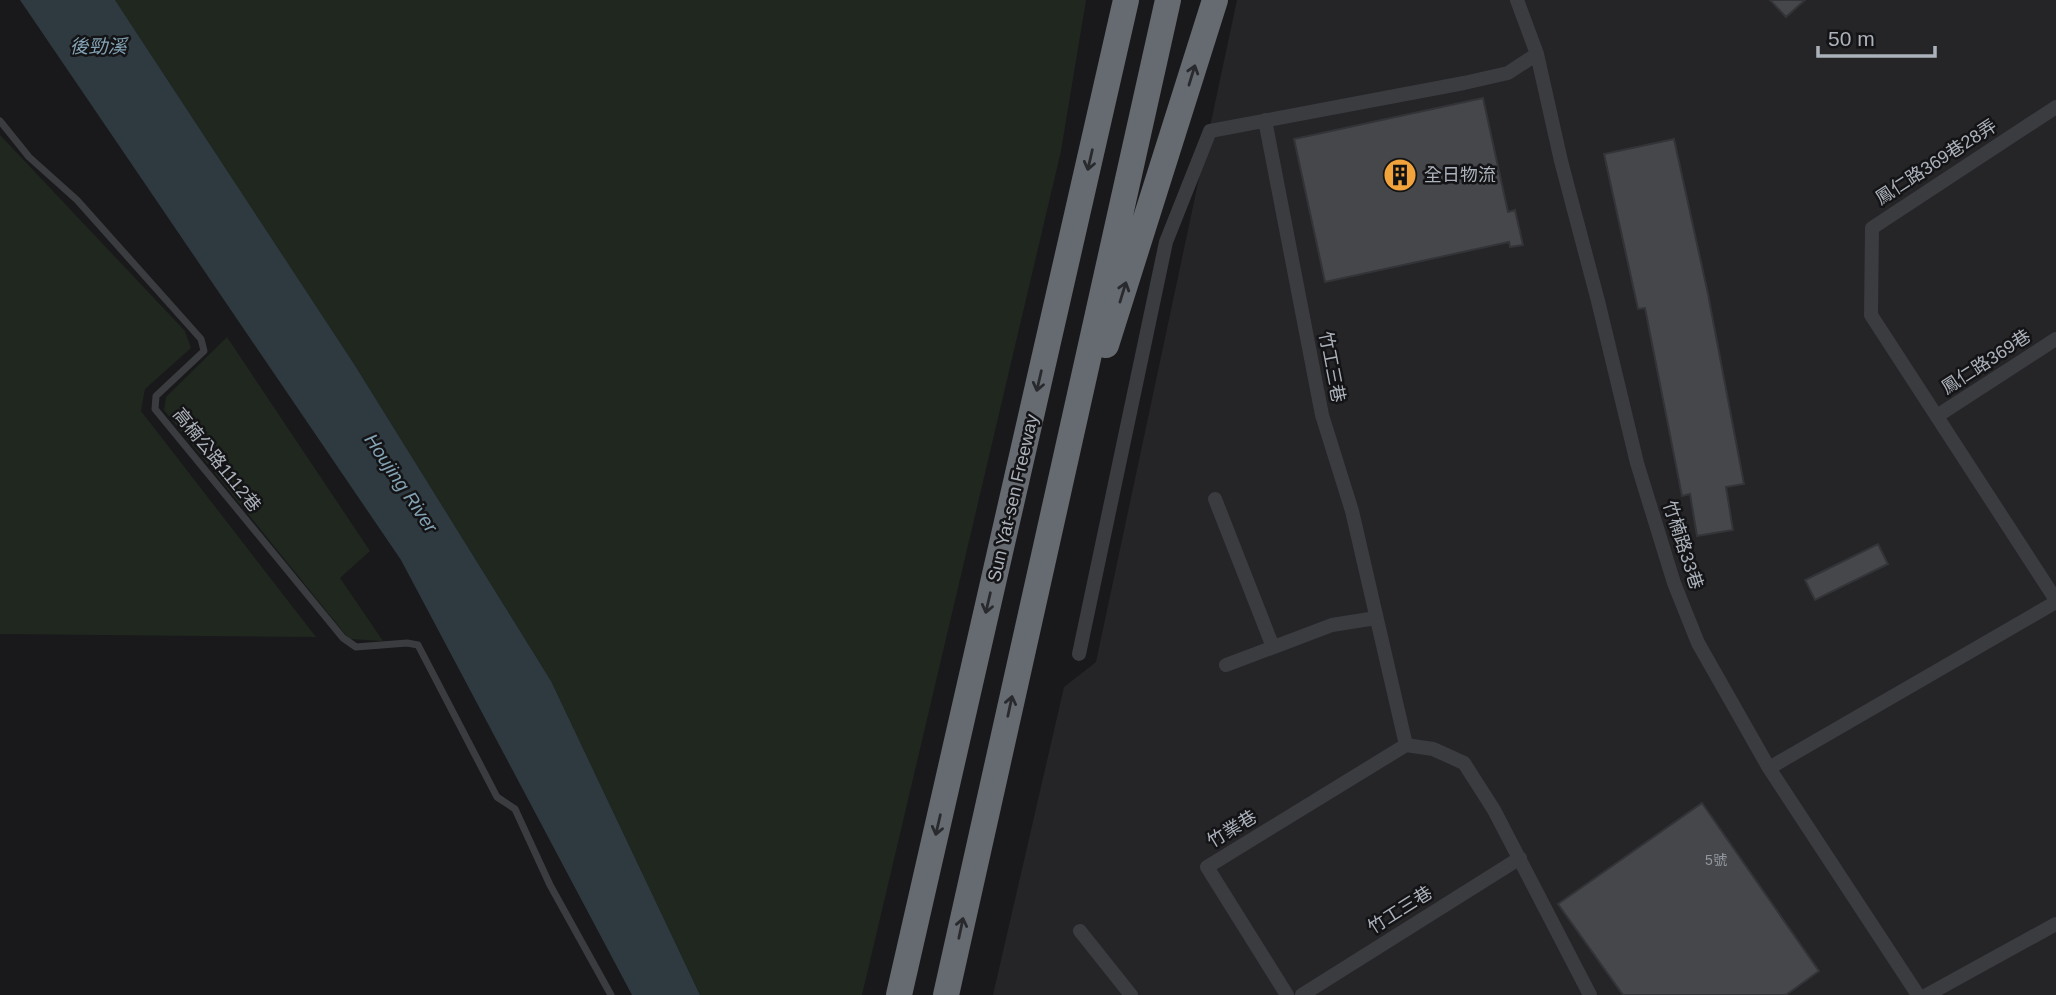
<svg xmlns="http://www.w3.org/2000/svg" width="2056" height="995" viewBox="0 0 2056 995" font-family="Arial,'Noto Sans TC',sans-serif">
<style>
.built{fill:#252528}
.green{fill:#1f271f}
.water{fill:#2f3a40}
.building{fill:#46474b;stroke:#333437;stroke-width:2}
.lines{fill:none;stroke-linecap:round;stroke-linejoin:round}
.service{stroke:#3a3c40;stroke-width:7}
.minor{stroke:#3a3c40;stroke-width:14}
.motorway{stroke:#666a71;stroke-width:26}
.oneway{stroke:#282a2d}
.labels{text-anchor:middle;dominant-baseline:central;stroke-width:5;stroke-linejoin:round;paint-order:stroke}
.number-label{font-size:14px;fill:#92979f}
.street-label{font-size:18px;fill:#acb2bb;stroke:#141416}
.poi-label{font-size:18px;fill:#acb2bb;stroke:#141416;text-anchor:start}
.water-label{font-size:19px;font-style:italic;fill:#83a3b5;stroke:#141416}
</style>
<rect width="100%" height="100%" fill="#19191b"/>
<path class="built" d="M1237 0H2056V995H993L1064 687 1096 662Z"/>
<path class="green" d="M115 0H1086L1061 151 862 995H700L551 681 354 364Z
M0 135 185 331 191 348 145 389 141 411 316 637 0 634Z
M227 337 370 551 340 578 383 641 349 639 164 410 166 397Z"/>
<path class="water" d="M20 0H115L354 364 551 681 700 995H632L401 560Z"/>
<path class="building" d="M1770 0H1805L1786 17Z
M1483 98 1508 212 1515 210 1523 245 1510 247 1509 242 1325 282 1294 139Z
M1674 139 1708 294 1744 484 1726 487 1733 530 1697 536 1690 494 1682 496 1645 308 1638 309 1604 154Z
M1878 544 1888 564 1815 600 1805 580Z
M1702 803 1819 971 1786 995H1623L1558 904Z"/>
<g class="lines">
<path class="service" d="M0 121 29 157 77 200 201 339 204 351 156 396 155 409 343 638 356 647 407 643 418 645 497 797 515 809 550 885 611 995"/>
<path class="minor" d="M1537 54 1561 161 1598 301 1637 463 1674 583 1698 643 1769 768 1918 995
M2056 107 1872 228 1871 315 2056 600
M1265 120 1322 415 1352 511 1406 745
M1937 416 2056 339
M1215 499 1273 647
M1079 654 1166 242 1210 131 1464 83 1508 73 1537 54 1517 0
M1226 665 1332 625 1376 618
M1406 745 1433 749 1464 763 1494 810 1590 995
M1769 768 2056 602
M1080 931 1131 995
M1287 995 1207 867 1406 745
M1302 995 1520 858
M1927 995 2056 924"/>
<path class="motorway" d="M1106 345 1215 0
M899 995 1126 0
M946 995 1168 0"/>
</g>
<defs><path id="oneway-shaft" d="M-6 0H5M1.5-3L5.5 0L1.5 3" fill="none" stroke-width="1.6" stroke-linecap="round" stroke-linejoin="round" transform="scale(1.75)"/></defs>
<g class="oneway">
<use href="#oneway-shaft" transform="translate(1192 75) rotate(-73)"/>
<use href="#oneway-shaft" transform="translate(1090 160) rotate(103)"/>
<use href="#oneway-shaft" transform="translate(1123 292) rotate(-73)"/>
<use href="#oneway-shaft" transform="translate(1039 381) rotate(103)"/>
<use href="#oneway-shaft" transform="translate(988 603) rotate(103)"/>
<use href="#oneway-shaft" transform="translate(1010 706) rotate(-78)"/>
<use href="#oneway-shaft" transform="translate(938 825) rotate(103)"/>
<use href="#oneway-shaft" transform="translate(961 928) rotate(-78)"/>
</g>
<defs>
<symbol id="building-disc" viewBox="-11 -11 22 22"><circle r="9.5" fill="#f2a33b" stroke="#141416"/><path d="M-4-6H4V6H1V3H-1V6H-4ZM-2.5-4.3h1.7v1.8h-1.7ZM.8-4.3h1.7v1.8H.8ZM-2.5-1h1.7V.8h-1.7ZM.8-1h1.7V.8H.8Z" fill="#111"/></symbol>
</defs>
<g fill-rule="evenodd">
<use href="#building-disc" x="1381" y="156" width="38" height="38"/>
</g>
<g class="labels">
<g class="number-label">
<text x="1716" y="860">5號</text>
</g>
<g class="street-label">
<text transform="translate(1936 162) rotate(-33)">鳳仁路369巷28弄</text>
<text transform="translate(1986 362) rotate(-33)">鳳仁路369巷</text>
<text transform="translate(1332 367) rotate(79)">竹工三巷</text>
<text transform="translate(217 460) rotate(51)">高楠公路1112巷</text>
<text transform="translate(1013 498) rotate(-77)">Sun Yat-sen Freeway</text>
<text transform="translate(1683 545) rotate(72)">竹楠路33巷</text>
<text transform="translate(1232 829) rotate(-31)">竹業巷</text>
<text transform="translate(1400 910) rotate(-32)">竹工三巷</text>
</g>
<g class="poi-label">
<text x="1424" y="175">全日物流</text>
</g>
<g class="water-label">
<text x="98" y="46">後勁溪</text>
<text transform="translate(401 483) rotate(56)">Houjing River</text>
</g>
</g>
<path d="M1818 46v10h117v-10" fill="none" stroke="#acb2bb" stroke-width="3.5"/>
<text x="1828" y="46" font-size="21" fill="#acb2bb" stroke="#141416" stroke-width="5" paint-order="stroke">50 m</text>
</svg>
